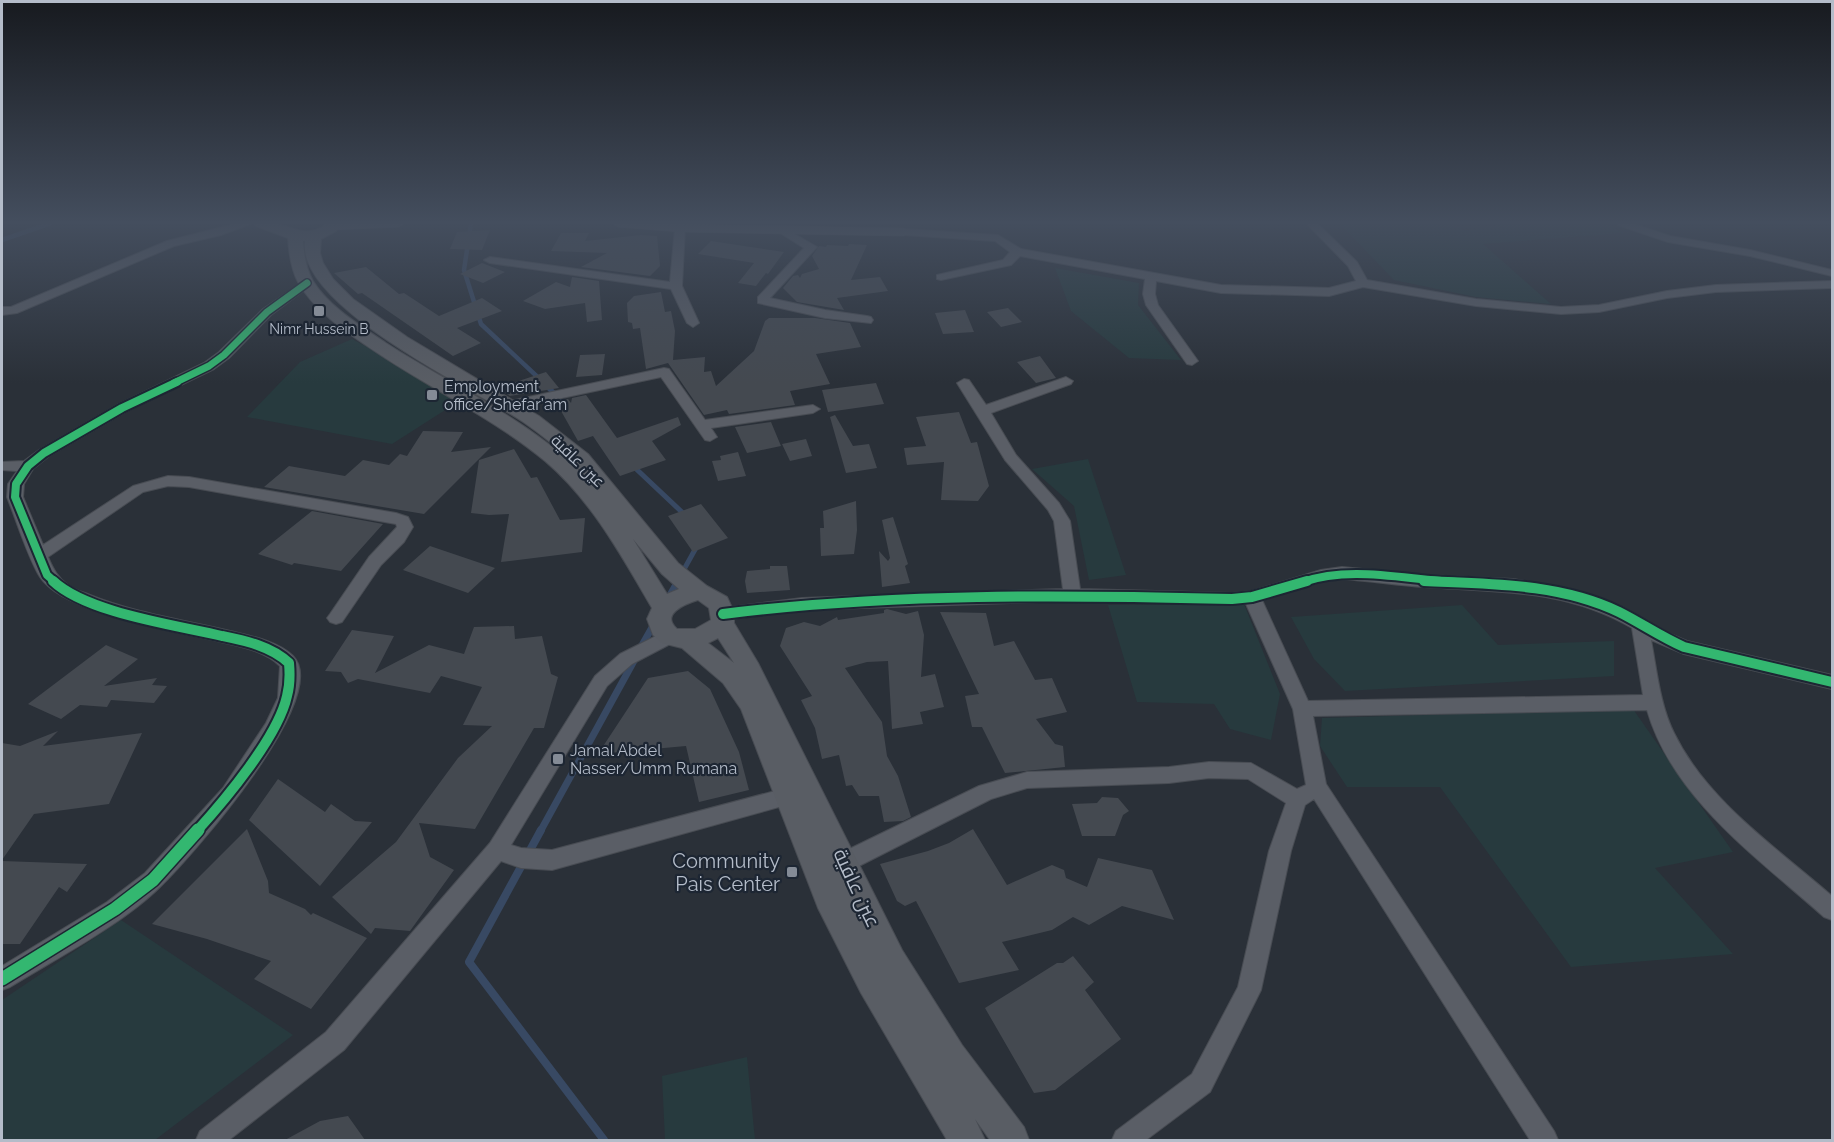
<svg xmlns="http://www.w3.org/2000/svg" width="1834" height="1142" viewBox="0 0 1834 1142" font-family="Raleway,Cairo,sans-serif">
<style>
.green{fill:#273a3e}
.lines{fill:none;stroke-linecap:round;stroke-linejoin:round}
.stream-far3{stroke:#384963;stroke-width:4.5}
.stream-far2{stroke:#384963;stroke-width:5}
.stream-far1{stroke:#384963;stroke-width:7}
.stream{stroke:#384963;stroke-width:8}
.building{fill:#444950}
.minor-casing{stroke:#484c53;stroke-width:2}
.tertiary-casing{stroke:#484c53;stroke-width:1}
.secondary-casing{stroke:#484c53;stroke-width:2}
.minor{fill:#5a5e66;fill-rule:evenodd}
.tertiary{fill:#5a5e66;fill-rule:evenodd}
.secondary{fill:#595d64;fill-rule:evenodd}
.cycleway-far3-casing{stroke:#1d2633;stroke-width:10}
.cycleway-far2-casing{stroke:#1d2633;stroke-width:12}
.cycleway-far1-casing{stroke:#1d2633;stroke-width:14}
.cycleway-casing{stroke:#1d2633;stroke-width:16}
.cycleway-far3{stroke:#33b770;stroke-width:7}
.cycleway-far2{stroke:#33b770;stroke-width:8}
.cycleway-far1{stroke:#33b770;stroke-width:10}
.cycleway{stroke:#33b770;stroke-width:13}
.poi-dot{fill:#848b96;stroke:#1d2633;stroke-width:2}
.labels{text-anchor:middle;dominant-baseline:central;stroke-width:4.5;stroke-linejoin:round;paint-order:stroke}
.far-poi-label{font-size:14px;fill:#b4bcc9;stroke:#1d2633}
.poi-label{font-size:16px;fill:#b4bcc9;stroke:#1d2633;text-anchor:start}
.street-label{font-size:16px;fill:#b4bcc9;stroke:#1d2633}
.near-poi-label{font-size:20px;fill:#b4bcc9;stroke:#1d2633;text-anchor:end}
.near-street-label{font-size:20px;fill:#b4bcc9;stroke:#1d2633}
</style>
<rect width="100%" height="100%" fill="#2a3038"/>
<path class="green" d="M1339 223H1454L1464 231 1503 224 1501 223H1604L1624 233 1483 244 1551 304 1476 297 1394 280Z
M1055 268 1139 283 1138 305 1181 360 1129 358 1071 311Z
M352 339 464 398 392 444 247 417 300 362Z
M1088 459 1126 575 1089 580 1074 506 1032 469Z
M1244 604 1280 694 1271 740 1230 729 1214 704 1137 702 1108 605Z
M1462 605 1498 645 1614 641V676L1345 691 1314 659 1291 617Z
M1633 709 1733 852 1655 868 1733 954 1571 967 1440 787H1347L1320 746 1322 718Z
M121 920 293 1035 155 1140H2V1000Z
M747 1057 755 1140H665L662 1076Z"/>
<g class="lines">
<path class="stream-far3" d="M471 223 464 270 481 324 544 383
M2 240 51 223"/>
<path class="stream-far2" d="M542 382 567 405
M632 465 685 515
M677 582 697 546"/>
<path class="stream-far1" d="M669 597 678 581
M641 647 654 624
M540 832 635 659"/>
<path class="stream" d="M541 830 469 962 604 1140"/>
</g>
<path class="building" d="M490 230 482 250 450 249 457 232Z
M561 233H589L585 241 641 235 657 236 660 266 650 276 581 267 607 253 551 251Z
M711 241 784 252 768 274 766 273 756 286 738 283 754 263 698 254Z
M849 244 867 245 851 280 880 277 888 291 837 298 844 310 797 302 783 288 793 276 798 275 800 278 802 274 819 269 812 256 819 246 826 247 827 245 848 246Z
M482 263 505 272 483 283 460 274Z
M366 267 399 294 404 293 439 316 482 298 502 311 457 328 481 343 453 356 362 293 358 294 334 273Z
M572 277 599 281 602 320 587 322 585 303 545 309 523 301 556 282 570 287Z
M661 292 665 312 671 311 675 331 673 360 705 357 704 372 711 371 716 386 754 351 765 321 769 318H815L850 323 861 347 816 354 830 384 790 391 795 405 729 414 727 410 704 415 668 363 646 369 640 328 633 329 632 323 628 322 627 303 634 296Z
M1008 308 1022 322 1001 327 987 312Z
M965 310 974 332 943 334 935 313Z
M605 354 602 375 576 377 580 355Z
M1040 356 1056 378 1036 383 1017 362Z
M546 372 559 388 510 396 497 388Z
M876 383 884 404 828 412 822 390Z
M586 395 617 438 678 417 681 425 652 441 666 460 620 476 593 436 578 441 556 402 568 399 571 403 572 398Z
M959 412 971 443 977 442 989 486 978 501 941 500 944 462 907 465 904 448 926 446 916 417Z
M835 415 853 446 869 444 877 468 846 473 830 417Z
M771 422 781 446 747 453 735 427Z
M423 431 463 432 451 452 491 447 424 514 264 487 289 466 345 476 363 460 389 465 400 454 407 456Z
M806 439 812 456 790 461 782 444Z
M514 449 531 478 537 477 560 520 585 518 582 552 501 562 509 514 489 515 471 513 479 460Z
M738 452 746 476 718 481 712 461 721 460 720 456Z
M856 501 857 530 854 554 821 556 820 528H824L823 511Z
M701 504 728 538 693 552 668 516Z
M312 511 383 524 341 571 294 563 292 565 258 554Z
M893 517 908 564 905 566 910 583 882 587 879 551 888 561 890 558 882 520Z
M430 546 495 568 468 593 403 570Z
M770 566H787L790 590 747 593 745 581 747 571 770 569Z
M887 609 906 614 918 611 924 635 921 677 935 674 944 707 920 712 923 724 892 729 888 661 867 662 845 668 882 722 887 756 898 776 911 817 903 821 884 822 879 796H859L852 785 846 786 839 755 822 759 815 728 801 700 812 696 780 646 786 628 804 622 820 626 837 617 838 620 884 613V610Z
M940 612 986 613 994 646 1014 641 1035 680 1052 678 1067 712 1036 719 1055 744 1063 746 1065 767 1005 773 982 727H972L965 696 979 694Z
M514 626 515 639 542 636 551 674 558 677 544 728H534L475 829 419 823 430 857 454 870 410 931 375 928 371 934 332 897 396 842 458 758 492 726 463 725 482 687 441 676 430 693 358 679 348 683 341 672 325 671 352 630 394 636 375 673 429 645 464 654 474 627Z
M106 645 138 659 104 686 157 678 152 685 167 686 154 703 111 700 107 707 80 705 61 719 28 704Z
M688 671 710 689 739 752 749 790 699 802 686 746 598 754 648 678Z
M58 731 43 746 142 733 109 804 34 814 2 860V743L20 746Z
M278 779 325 812 331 804 355 821 372 822 320 886 249 820Z
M1102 797 1118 798 1129 811 1123 815 1115 836H1082L1072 804 1097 803Z
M247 829 268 881 269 893 305 909 311 915 313 913 367 938 311 1009 254 979 271 961 207 939 152 924Z
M973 829 1007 885 1052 865 1064 870 1066 878 1087 887 1098 858 1152 870 1174 920 1122 906 1089 925 1073 917 1052 930 1002 942 1019 970 959 983 916 901 905 906 897 901 880 864 928 851 949 843Z
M2 861 87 864 67 892 59 887 20 944H2Z
M1073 956 1094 982 1085 990 1121 1039 1055 1090 1034 1093 985 1008 1057 963H1063Z
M348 1116 365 1140H285L320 1121Z"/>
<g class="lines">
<defs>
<path id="minor" d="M238 223H253L221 235 174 246 17 313 2 315V307H11L167 241Z
M1306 223H1317L1357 262 1367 280 1476 299 1561 307 1599 305 1667 291 1716 285 1832 281V288L1716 292 1667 298 1599 312 1561 314 1476 306 1363 287 1329 296 1221 293 1156 281 1155 294 1158 305 1198 361 1192 365 1187 364 1146 305 1143 294 1145 279 1020 256 1011 265 941 280 937 279V275L1003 260 1010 252 995 241 904 235 899 232 904 229 998 235 1021 249 1221 285 1329 288 1356 281 1348 266Z
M1617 223H1631L1670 236 1750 250 1832 270V276L1750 256 1668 242 1618 225Z
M680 225 685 228 682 286 699 323 693 327 687 323 671 289 490 263 484 260 490 257 670 282 675 228Z
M781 226 817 247 770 298 825 310 867 316 871 317 873 320 871 323 825 318 758 303V297L804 248 777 231V227Z
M307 279 313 283 311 285 271 315 229 358 214 369 127 411 49 456 33 469 24 484 23 497 43 545 133 486 168 476 189 477 396 513 408 517 413 527 404 542 381 565 342 622 336 624 330 622 327 618 330 614 369 557 397 527 396 524 189 487 168 486 143 492 48 557C53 569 58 578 69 586 75 590 83 592 90 595 134 613 184 620 230 631 251 636 278 641 293 656 333 696 191 857 161 886 123 924 57 958 10 987L2 990V966L107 902 145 873 223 788 266 723 278 698 280 666C263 649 235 646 213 640 171 630 63 613 40 577 28 558 16 519 7 497L8 484 17 471 2 470V462L24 461 39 450 117 405 204 363 219 352 263 309Z
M664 368 669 369 705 420 813 405 820 409 813 413 711 428 717 437 710 441 705 440 661 377 510 409 503 405 510 401Z
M1066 377 1073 381 1071 384 991 413 1016 455 1059 503 1070 521 1080 589 1232 593 1252 591 1321 570 1342 567 1424 575 1513 579 1570 589 1624 608 1668 633 1687 641 1832 675V689L1684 654 1651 640C1657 671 1660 705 1674 733 1707 801 1777 848 1832 896V920L1824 917C1758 858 1673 799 1647 710L1313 716 1326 784 1554 1131 1558 1140H1530L1314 799 1305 805 1291 851 1261 990 1210 1092 1146 1140H1112L1116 1131 1192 1074 1238 987 1269 851 1286 803 1248 779 1209 778 1169 783 1027 788 991 799 853 869 845 872 837 869 834 862 837 855 979 786 1027 772 1169 767 1209 762 1251 763 1297 789 1306 785 1293 709 1246 604 1072 601 802 610 723 620 717 618 714 614 717 610 723 608 802 598 1063 589 1054 521 1048 510 1005 460 957 383 964 379 969 380 986 405ZM1342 579C1369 581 1397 585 1424 587 1498 592 1566 589 1632 628L1643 695 1308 701 1262 600 1323 581Z
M668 630 674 632 677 637 674 642 632 664 607 686 511 845 521 848 552 850 790 787 797 790 800 796 797 802 552 870 521 868 501 861 344 1050 229 1140H196L200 1131 326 1032 490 843 595 676 620 654Z"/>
<path id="tertiary" d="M328 223H405L399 227 332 230 328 229 326 226Z
M612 223 904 228 910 232 904 236 680 232 618 227Z"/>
<path id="secondary" d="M254 223C260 223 267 222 273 223 293 226 304 238 324 226V223H338L336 231 321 239 320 253 323 263 333 279 353 299 407 337 539 416 588 454 678 563 707 586 727 597 734 612V623L758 663 902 950 962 1045 1024 1127 1029 1140H990L975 1119 985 1140H947L861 993 818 908 741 709 723 683 682 648 662 643 653 635 647 619 652 608C621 555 592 501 545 461 493 418 431 389 376 352 348 333 315 312 298 282 291 269 289 253 288 238L256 226ZM303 241H305C296 307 477 390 526 424 553 443 578 465 599 492 543 425 457 389 386 343 361 326 329 307 313 281 306 269 304 254 303 241ZM633 539 662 574 679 589 667 594ZM698 600 709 608 711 620 695 629H677C660 614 685 604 698 600ZM718 638 734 663 708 643Z"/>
</defs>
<use href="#minor" class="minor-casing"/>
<use href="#tertiary" class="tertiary-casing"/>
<use href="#secondary" class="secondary-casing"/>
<use href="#minor" class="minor"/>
<use href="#tertiary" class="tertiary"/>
<use href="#secondary" class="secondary"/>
<defs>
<path id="cycleway-far3" d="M174 383 209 366 224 355 267 312 307 283"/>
<path id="cycleway-far2" d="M55 582 47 575 15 497 16 484 28 466 44 453 122 408 177 382
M1303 582C1351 565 1407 580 1457 582"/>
<path id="cycleway-far1" d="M53 581C87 613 176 625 222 636 246 641 271 646 289 663 290 674 290 685 287 696 278 737 225 800 196 832
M1424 581C1489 584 1559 583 1619 612 1641 623 1661 637 1684 647L1832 682
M723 614C891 593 1063 595 1232 599L1252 597 1307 581"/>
<path id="cycleway" d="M2 979 115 909 153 880 198 830"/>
</defs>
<use href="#cycleway-far3" class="cycleway-far3-casing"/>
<use href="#cycleway-far2" class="cycleway-far2-casing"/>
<use href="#cycleway-far1" class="cycleway-far1-casing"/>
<use href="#cycleway" class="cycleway-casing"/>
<use href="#cycleway-far3" class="cycleway-far3"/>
<use href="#cycleway-far2" class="cycleway-far2"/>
<use href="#cycleway-far1" class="cycleway-far1"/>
<use href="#cycleway" class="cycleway"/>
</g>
<linearGradient id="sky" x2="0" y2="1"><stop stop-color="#171a1f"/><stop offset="0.58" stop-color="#444e5e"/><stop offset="1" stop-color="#444e5e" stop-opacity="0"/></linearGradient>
<rect width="1834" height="383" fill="url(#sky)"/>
<g class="poi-dot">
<rect x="313" y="305" width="12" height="12" rx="3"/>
<rect x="426" y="389" width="12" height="12" rx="3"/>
<rect x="552" y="753" width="12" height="12" rx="3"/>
<rect x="786" y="866" width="12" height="12" rx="3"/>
</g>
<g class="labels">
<g class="far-poi-label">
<text x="319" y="329">Nimr Hussein B</text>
</g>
<g class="poi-label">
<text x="444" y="386">Employment<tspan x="444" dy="18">office/Shefar'am</tspan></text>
<text x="570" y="750">Jamal Abdel<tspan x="570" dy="18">Nasser/Umm Rumana</tspan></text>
</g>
<g class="street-label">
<text transform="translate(578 461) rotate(44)">عين عافية</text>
</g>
<g class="near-poi-label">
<text x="780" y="861">Community<tspan x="780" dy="23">Pais Center</tspan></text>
</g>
<g class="near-street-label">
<text transform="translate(857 888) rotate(65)">عين عافية</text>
</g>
</g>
<rect width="1834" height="1142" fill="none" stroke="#b4bcc9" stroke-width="6"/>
</svg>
